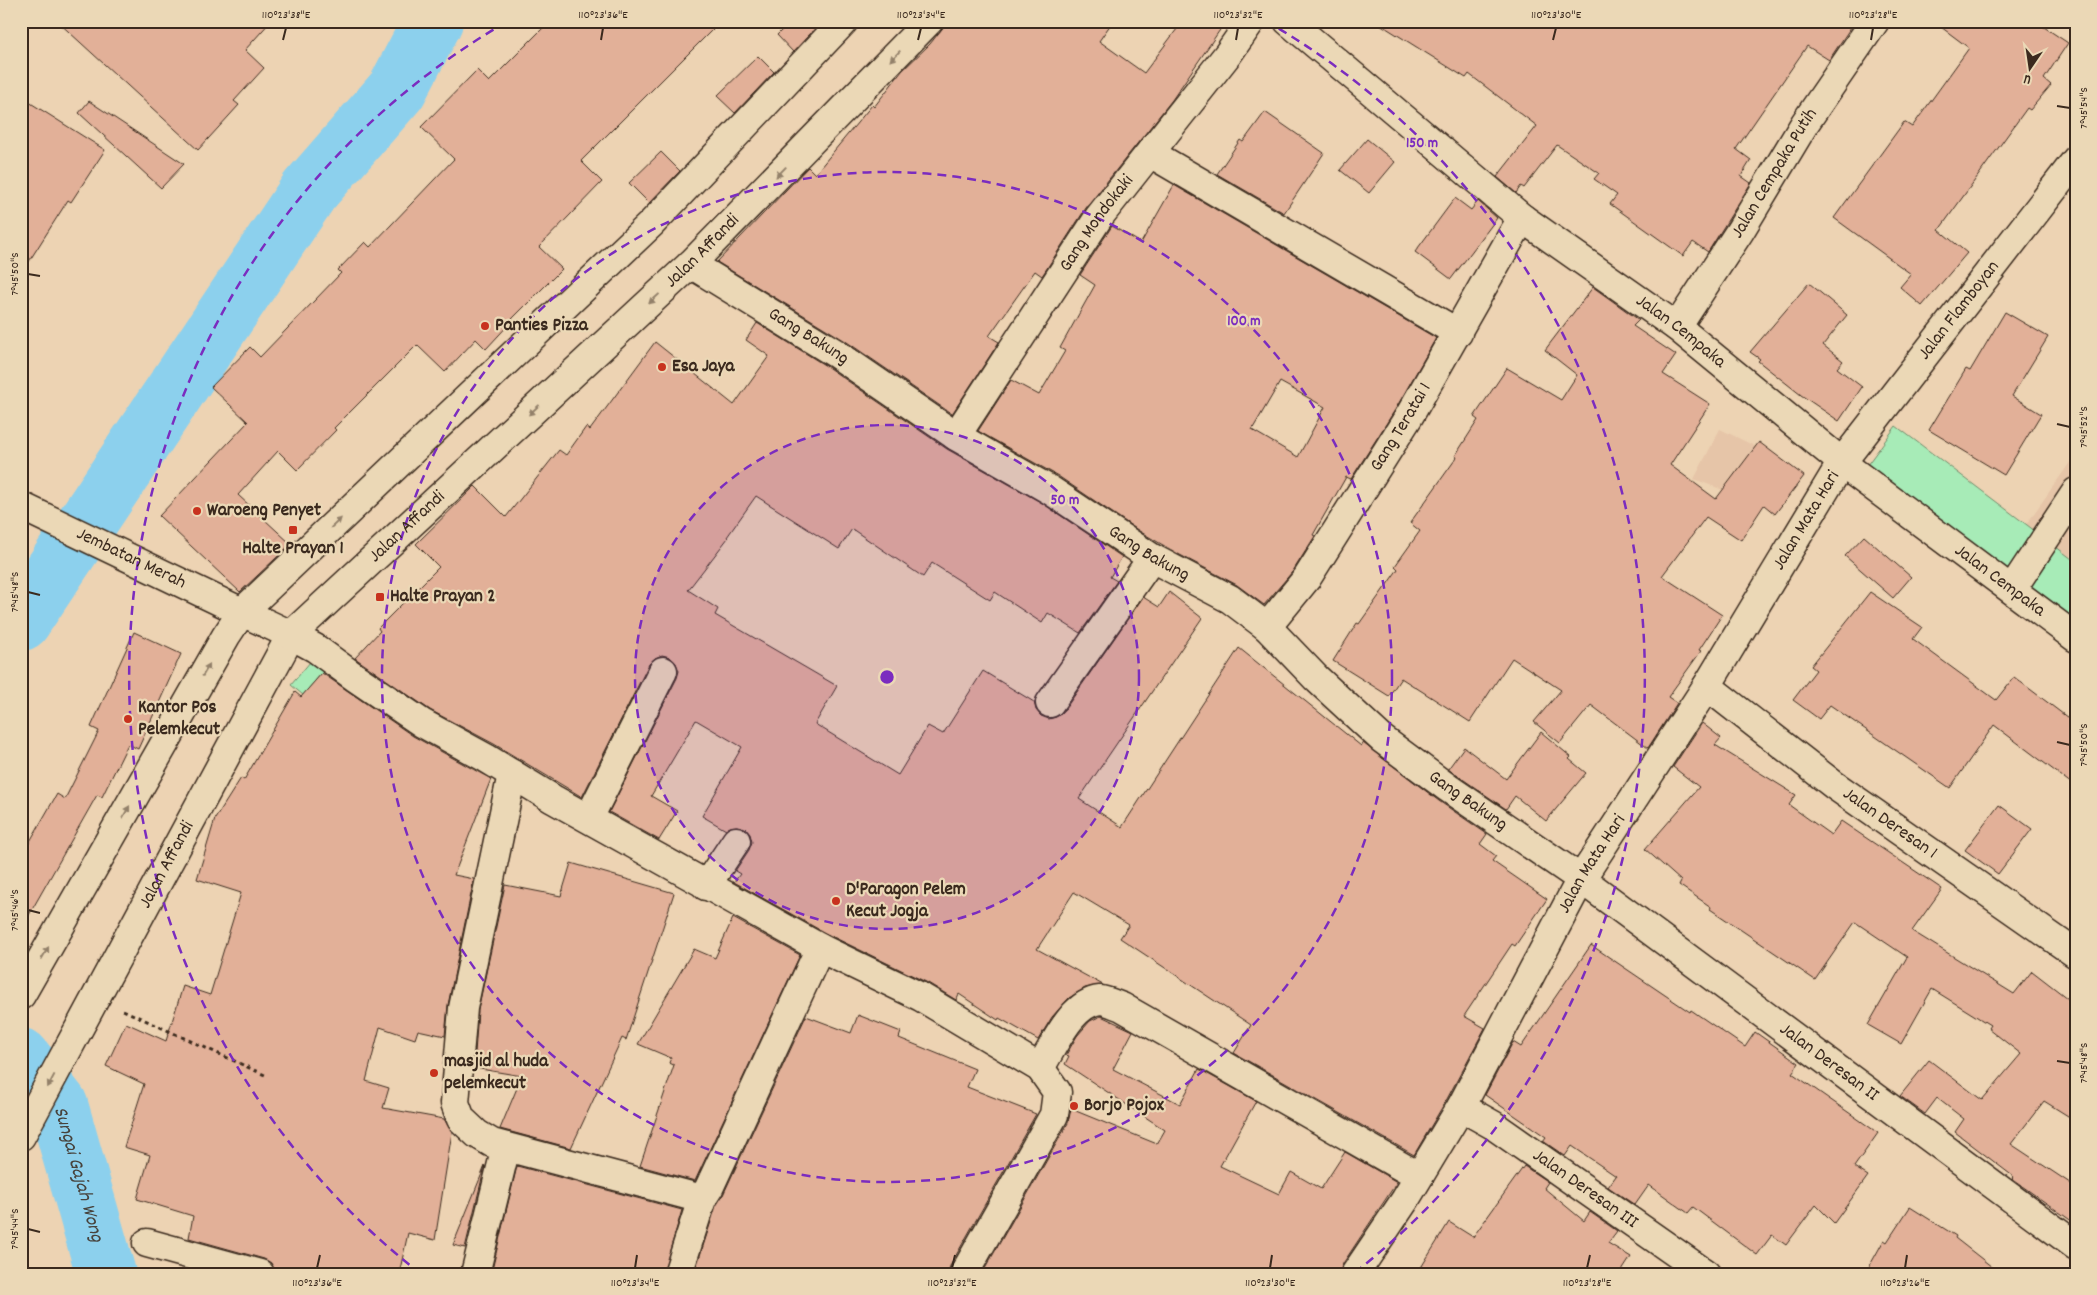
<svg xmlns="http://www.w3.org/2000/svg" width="2097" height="1295" viewBox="0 0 2097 1295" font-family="Dekko,sans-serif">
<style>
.built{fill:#e6c5a8}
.green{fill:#a7ebb7;stroke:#718a6a}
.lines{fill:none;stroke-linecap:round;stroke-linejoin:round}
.river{stroke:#8cd0ed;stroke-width:60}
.building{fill:#e2b098;stroke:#3b2a1e;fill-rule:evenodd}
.minor-casing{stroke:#3b2a1e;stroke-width:31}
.tertiary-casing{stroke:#3b2a1e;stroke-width:31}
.secondary-casing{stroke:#3b2a1e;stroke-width:31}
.primary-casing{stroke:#3b2a1e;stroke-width:31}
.path{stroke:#3b2a1e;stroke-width:3;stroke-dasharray:4 4;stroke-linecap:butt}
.minor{stroke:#ebd8b6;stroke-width:28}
.tertiary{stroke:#ebd8b6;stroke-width:28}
.secondary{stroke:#ebd8b6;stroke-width:28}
.primary{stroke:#ebd8b6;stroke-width:28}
.oneway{fill:#93816a}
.ticks{fill:none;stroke:#3b2a1e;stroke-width:2}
.ring{fill:none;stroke:#7b2cbf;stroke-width:2.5;stroke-dasharray:9 6}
.poi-dot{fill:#c8321e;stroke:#ebd8b6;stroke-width:2}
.labels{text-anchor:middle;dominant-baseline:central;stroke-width:4.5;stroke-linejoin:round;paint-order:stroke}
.street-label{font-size:19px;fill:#3b2a1e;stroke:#ebd8b6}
.poi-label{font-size:19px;font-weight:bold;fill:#3b2a1e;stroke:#ebd8b6;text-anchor:start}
.water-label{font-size:20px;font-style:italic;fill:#47433d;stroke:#ebd8b6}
.centre{fill:#7b2cbf;stroke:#ebd8b6;stroke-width:2.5}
.ring-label{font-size:15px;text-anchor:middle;font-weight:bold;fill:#7b2cbf;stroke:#ebd8b6;stroke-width:4.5;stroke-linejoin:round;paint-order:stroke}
.neatline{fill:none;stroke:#3b2a1e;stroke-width:2}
.ticks-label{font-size:12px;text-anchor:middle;fill:#3b2a1e}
</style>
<rect width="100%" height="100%" fill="#edd3b3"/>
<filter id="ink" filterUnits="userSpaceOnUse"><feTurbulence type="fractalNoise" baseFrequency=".02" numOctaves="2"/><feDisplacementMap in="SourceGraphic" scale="10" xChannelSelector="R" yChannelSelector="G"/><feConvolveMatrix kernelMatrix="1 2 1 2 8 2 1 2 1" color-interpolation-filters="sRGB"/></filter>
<g filter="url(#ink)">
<path class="built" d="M1720 429 1775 456 1757 503 1694 479Z
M2076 454V566L2023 529Z"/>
<path class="green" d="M1896 426 2076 562V621L1867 465Z
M315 656 327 667 303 695 291 685Z"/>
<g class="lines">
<g class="river">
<path d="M21 621 309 191 397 90 433 21"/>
<path id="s1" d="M21 1058 58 1105 106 1274"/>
</g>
</g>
<path class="building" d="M57 21H271L245 50 264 68 234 101 239 105 198 150Z
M550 21H721L581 161 602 182 539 247 562 269 510 321 511 322 486 349 476 339 445 372 417 345 334 428 336 430 297 470 278 451 238 495 291 544 240 592 159 516 248 422 211 387 250 347 260 357 341 273 338 270 365 242 370 247 454 159 421 127 477 70 489 82Z
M791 21H822L793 52 777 35Z
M948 21H1113L1099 41 1144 73 1183 21H1226L1172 100 1086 208 1042 276 1035 271 989 336 999 342 952 414 844 340 717 262 808 167 815 174 872 105 874 107 902 71 930 44Z
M1375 21H1855L1829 60 1807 46 1736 149 1751 160 1741 176 1751 183 1708 252 1693 242 1683 256 1610 204 1617 195 1594 179 1599 173 1557 145 1524 188 1521 186 1516 193 1497 177 1537 126 1469 74 1466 78Z
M1933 21H2035L2068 43 2044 79 2051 85 2030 110 2027 108 1939 230 1967 253 1922 306 1900 287 1911 274 1834 218 1904 122 1912 127 1969 48Z
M758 56 774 72 735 113 717 96Z
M21 97 105 150 71 202 68 200 21 274Z
M89 101 184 164 161 188 79 113Z
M1265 112 1324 153 1284 213 1217 174 1240 140 1243 142Z
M1367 139 1395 162 1369 193 1340 170Z
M661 152 680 171 649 203 629 183Z
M1174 185 1436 338 1395 410 1351 479 1346 477 1313 535 1315 536 1293 571 1264 605 1237 585 1180 555 1139 531 1058 476 978 431 1011 380 1039 395 1065 351 1060 348 1095 285 1080 275 1112 226 1141 243ZM1280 382 1325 407 1298 457 1252 430Z
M1455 198 1471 210 1478 201 1497 218 1451 279 1415 252Z
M1809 283 1847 315 1823 345 1843 361 1837 368 1862 387 1839 421 1801 395 1758 361 1760 359 1750 352Z
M1593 287 1639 320 1633 326 1676 355 1663 374 1710 404 1670 465 1716 499 1759 442 1804 476 1775 514 1764 505 1741 540 1706 517 1662 576 1722 615 1699 650 1701 651 1668 697 1677 703 1648 748 1591 705 1560 743 1534 722 1561 690 1512 658 1470 722 1401 678 1389 696 1333 661 1357 623 1359 624 1398 569 1395 566 1420 531 1410 523 1457 457 1455 456 1478 420 1474 417 1507 368 1561 400 1577 375 1545 350Z
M2005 312 2048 337 2012 396 2041 414 2004 475 1929 430 1966 369 1970 371Z
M757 323 826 366 947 449 1042 503 1122 557 1110 577 1117 581 1080 633 1048 613 1042 623 995 592 990 600 932 563 923 577 852 529 839 549 756 496 727 537 728 538 688 590 718 609 715 615 837 686 815 724 898 775 928 726 943 734 983 671 1034 702 1036 710 1041 716 1049 719 1056 717 1063 712 1143 597 1159 607 1169 592 1202 618 1079 799 1122 827 1239 648 1361 746 1363 743 1439 801 1487 834 1480 844 1496 856 1492 861 1547 899 1515 946 1512 944 1464 1016 1485 1028 1447 1099 1414 1155 1234 1053 1251 1025 1120 938 1129 925 1074 892 1037 949 1103 985 1085 988 1069 998 1052 1017 1038 1040 999 1018 998 1020 959 994 956 1000 928 983 827 934 734 882 740 874 735 871 749 850 752 842 750 834 745 828 737 826 730 827 726 830 702 816 742 747 696 720 651 796 677 811 659 840 609 812 677 678 679 671 676 663 670 657 662 655 655 658 649 664 582 797 494 744 430 710 355 658 380 631 378 628 439 567 416 544 475 486 506 517 559 450 566 455 586 427 590 430 655 342 734 405 769 356 746 340Z
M1864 536 1911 577 1893 598 1845 556Z
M1870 592 1922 627 1913 639 1996 700 2014 677 2076 724V787L1994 725 1950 788 1830 705 1819 719 1793 700 1816 670 1811 666Z
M134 632 181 654 138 749 128 744 102 797 97 795 21 929V857L57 794 65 799 99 731 91 727Z
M322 673 413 736 491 779 454 875 474 879 448 1005 445 1036 418 1030 415 1039 380 1027 366 1081 389 1088 383 1108 444 1119 452 1132 435 1240 408 1233 399 1274H275L271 1263 264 1259 189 1238 193 1216 137 1199 150 1155 124 1147 144 1084 106 1066 126 1023 166 1041 183 986 210 995 241 893 197 879 215 819 241 778 244 780 295 692 301 697Z
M1702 723 1721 738 1715 745 1796 795 1789 805 1831 835 1841 821 1942 889 1912 931 2014 994 2032 971 2076 1005V1121L2044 1101 2011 1144 2076 1187V1224L2012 1179 2014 1177 1955 1132 1964 1119 1937 1098 1925 1114 1900 1096 1929 1060 1982 1100 2021 1054 1988 1028 1990 1025 1932 989 1901 1044 1868 1025 1907 957 1855 922 1815 980 1710 909 1711 907 1679 885 1681 881 1645 849 1699 787 1673 767Z
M1541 732 1571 757 1569 759 1586 773 1546 821 1515 796 1506 809 1448 769 1464 747 1506 779Z
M1999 805 2032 829 1998 874 1965 850Z
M571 863 674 893 626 1040 622 1038 571 1148 500 1129 522 1076 474 1068 478 1010 505 885 561 896Z
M733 918 800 955 695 1181 640 1166 674 1065 669 1063 671 1058 638 1044 694 949 715 958Z
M1591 945 1690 1012 1691 1010 1745 1047 1755 1032 1799 1063 1792 1073 1878 1133 1854 1167 1868 1176 1834 1223 1816 1205 1786 1245 1772 1235 1757 1255 1693 1207 1688 1213 1649 1185 1635 1205 1608 1187 1616 1176 1572 1146 1565 1156 1543 1141 1546 1137 1485 1095 1513 1042 1521 1047Z
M858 1015 901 1032 899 1038 975 1069 967 1087 1036 1114 950 1266 948 1274H694L716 1206 723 1195 806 1016 851 1033Z
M1101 1016 1133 1031 1113 1069 1180 1104 1199 1069 1256 1101 1220 1166 1279 1194 1291 1172 1321 1189 1345 1152 1397 1182 1342 1265 1340 1274H982L1068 1123 1071 1109 1157 1144 1165 1130 1065 1064 1069 1056 1066 1055 1077 1036 1090 1021Z
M485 1166 465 1248 453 1245Z
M517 1166 682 1210 663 1274H491Z
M1524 1166 1548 1182 1544 1188 1584 1221 1590 1212 1617 1231 1608 1243 1631 1257 1620 1274H1417L1449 1222 1473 1237Z
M1910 1207 1956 1236 1955 1238 2001 1274H1865L1884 1240 1887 1242Z"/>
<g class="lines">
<defs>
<g id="minor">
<path id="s2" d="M1288 21 1522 218 1677 327 1855 473 2076 638"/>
<path d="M1150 153 1458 333"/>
<path id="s3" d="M691 264 835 353 956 436 1050 490 1152 558 1230 599 1267 627 1316 678 1382 739 1448 788 1581 879 2076 1246"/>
<path id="s4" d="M1677 327 1740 231 1805 123 1875 21"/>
<path id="s5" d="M956 436 1099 217 1228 54 1251 21"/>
<path d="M2012 589 2076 492"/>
<path id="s6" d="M1267 627 1307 578 1408 418 1522 218"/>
<path d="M291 635 315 648 356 678 422 723 486 758 553 799 820 948 921 997 1040 1068 1057 1092 1054 1115 964 1274"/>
<path id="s7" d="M1707 686 1834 785 2076 954"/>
<path d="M1050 703 1152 558"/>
<path d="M512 774 463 1008 455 1103 461 1119 477 1134 492 1143 702 1199"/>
<path d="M589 818 663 671"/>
<path d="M706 886 736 841"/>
<path d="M1040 1068C1054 1046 1071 1003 1100 1000 1106 1000 1116 1005 1122 1007L1418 1176"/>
<path id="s8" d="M1461 1107 1493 1125 1706 1274"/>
<path d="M147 1243 260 1274"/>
<path d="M475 1274 506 1147"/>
<path d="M678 1274 702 1199 709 1188 820 948"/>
<path id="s9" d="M1355 1274 1405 1200 1461 1107 1581 879 1707 686 1842 462 2076 160"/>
</g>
<g id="tertiary">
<path id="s10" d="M21 506 242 612"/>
</g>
<g id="secondary">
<path d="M21 995 226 636 242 612 651 224 844 21"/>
<path id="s11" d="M21 1136 291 635 691 264 929 21"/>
</g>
<path id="primary" d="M242 612 291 635"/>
</defs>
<use href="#minor" class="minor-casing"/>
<use href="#tertiary" class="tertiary-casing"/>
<use href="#secondary" class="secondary-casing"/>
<use href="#primary" class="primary-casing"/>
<path class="path" d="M123 1010 267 1076"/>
<use href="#minor" class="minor"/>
<use href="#tertiary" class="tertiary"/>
<use href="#secondary" class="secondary"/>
<use href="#primary" class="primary"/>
</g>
<defs><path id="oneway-solid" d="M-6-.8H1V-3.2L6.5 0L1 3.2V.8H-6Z" transform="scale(1.25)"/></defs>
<g class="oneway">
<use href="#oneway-solid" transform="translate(895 56) rotate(134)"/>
<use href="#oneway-solid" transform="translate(781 172) rotate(134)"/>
<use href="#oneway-solid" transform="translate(654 299) rotate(137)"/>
<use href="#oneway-solid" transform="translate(534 410) rotate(137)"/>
<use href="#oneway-solid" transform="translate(336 523) rotate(-43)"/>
<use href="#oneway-solid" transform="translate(206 670) rotate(-60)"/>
<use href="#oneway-solid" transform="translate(126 812) rotate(-60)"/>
<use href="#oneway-solid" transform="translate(45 953) rotate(-60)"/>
<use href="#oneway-solid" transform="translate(51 1081) rotate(118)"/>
</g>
</g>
<path class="ticks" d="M283 40 286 28M601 40 603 28M918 40 921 28M1236 40 1238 28M1553 40 1556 28M1871 40 1873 28M2057 106 2070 108M28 274 40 276M2057 424 2070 427M28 592 40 595M2057 742 2070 745M28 910 40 913M2057 1061 2070 1063M28 1229 40 1232M317 1268 320 1255M635 1268 637 1255M952 1268 955 1255M1270 1268 1272 1255M1587 1268 1590 1255M1905 1268 1907 1255"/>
<circle cx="887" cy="677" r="252" fill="#7b2cbf" fill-opacity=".12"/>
<g class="ring">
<circle cx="887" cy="677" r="252"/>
<circle cx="887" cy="677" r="505"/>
<path d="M421 1274A757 757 0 0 1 508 21M1266 21A757 757 0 0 1 1353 1274"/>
</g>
<g class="poi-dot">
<circle cx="485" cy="326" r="5"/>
<circle cx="662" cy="367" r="5"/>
<circle cx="197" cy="511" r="5"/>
<rect x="288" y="525" width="10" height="10" rx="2.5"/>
<rect x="375" y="592" width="10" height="10" rx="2.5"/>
<circle cx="128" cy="719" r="5"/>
<circle cx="836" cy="901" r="5"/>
<circle cx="434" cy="1073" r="5"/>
<circle cx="1074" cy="1106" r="5"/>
</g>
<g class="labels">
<g class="street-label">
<text stroke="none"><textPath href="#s4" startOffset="182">Jalan Cempaka Putih</textPath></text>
<text stroke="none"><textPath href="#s5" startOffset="255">Gang Mondokaki</textPath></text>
<text stroke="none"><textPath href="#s11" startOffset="1132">Jalan Affandi</textPath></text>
<text stroke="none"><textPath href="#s9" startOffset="1139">Jalan Flamboyan</textPath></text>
<text stroke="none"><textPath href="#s2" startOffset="501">Jalan Cempaka</textPath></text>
<text stroke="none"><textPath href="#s3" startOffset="138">Gang Bakung</textPath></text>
<text stroke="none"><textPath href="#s6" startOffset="241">Gang Teratai 1</textPath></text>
<text stroke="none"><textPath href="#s9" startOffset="879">Jalan Mata Hari</textPath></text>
<text stroke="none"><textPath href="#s11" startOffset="728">Jalan Affandi</textPath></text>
<text stroke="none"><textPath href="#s3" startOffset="542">Gang Bakung</textPath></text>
<text stroke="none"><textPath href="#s10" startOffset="122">Jembatan Merah</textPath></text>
<text stroke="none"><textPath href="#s2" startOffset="906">Jalan Cempaka</textPath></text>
<text stroke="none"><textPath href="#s3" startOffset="948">Gang Bakung</textPath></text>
<text stroke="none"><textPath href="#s7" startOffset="229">Jalan Deresan 1</textPath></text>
<text stroke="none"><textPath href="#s9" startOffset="474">Jalan Mata Hari</textPath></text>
<text stroke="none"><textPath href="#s11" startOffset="308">Jalan Affandi</textPath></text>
<text stroke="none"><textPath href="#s3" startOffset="1394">Jalan Deresan II</textPath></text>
<text stroke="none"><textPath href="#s8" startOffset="149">Jalan Deresan III</textPath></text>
</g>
<g class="poi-label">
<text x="495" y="326">Panties Pizza</text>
<text x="672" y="367">Esa Jaya</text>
<text x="207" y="511">Waroeng Penyet</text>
<text x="293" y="549" text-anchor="middle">Halte Prayan 1</text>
<text x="390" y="597">Halte Prayan 2</text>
<text x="138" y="708">Kantor Pos<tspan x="138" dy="22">Pelemkecut</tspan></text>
<text x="846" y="890">D'Paragon Pelem<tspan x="846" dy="22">Kecut Jogja</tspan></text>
<text x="444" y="1062">masjid al huda<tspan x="444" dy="22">pelemkecut</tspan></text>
<text x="1084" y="1106">Borjo Pojox</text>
</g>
<g class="water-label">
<text stroke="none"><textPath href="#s1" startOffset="132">Sungai Gajah Wong</textPath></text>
</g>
</g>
<circle cx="887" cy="677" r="8" class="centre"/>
<g class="ring-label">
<text x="1422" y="147">150 m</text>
<text x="1244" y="325">100 m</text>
<text x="1065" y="504">50 m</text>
</g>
<rect width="2097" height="1295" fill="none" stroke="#ebd8b6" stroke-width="55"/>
<g transform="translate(2030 68) rotate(193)" stroke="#ebd8b6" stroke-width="4" paint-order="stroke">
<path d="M0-4L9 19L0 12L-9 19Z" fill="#3b2a1e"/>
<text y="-8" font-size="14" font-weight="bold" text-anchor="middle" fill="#3b2a1e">U</text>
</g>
<rect x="28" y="28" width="2042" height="1240" class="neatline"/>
<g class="ticks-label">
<text x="286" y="18">110°23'38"E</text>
<text x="603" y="18">110°23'36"E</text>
<text x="921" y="18">110°23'34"E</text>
<text x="1238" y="18">110°23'32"E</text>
<text x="1556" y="18">110°23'30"E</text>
<text x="1873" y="18">110°23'28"E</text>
<text transform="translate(2083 108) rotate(-90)" y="4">7°45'54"S</text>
<text transform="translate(14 274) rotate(-90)" y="4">7°45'50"S</text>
<text transform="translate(2083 427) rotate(-90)" y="4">7°45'52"S</text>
<text transform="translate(14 592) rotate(-90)" y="4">7°45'48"S</text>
<text transform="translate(2083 745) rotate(-90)" y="4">7°45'50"S</text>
<text transform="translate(14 910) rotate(-90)" y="4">7°45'46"S</text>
<text transform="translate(2083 1063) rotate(-90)" y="4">7°45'48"S</text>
<text transform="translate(14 1229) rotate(-90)" y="4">7°45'44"S</text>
<text x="317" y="1286">110°23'36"E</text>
<text x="635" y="1286">110°23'34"E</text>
<text x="952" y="1286">110°23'32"E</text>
<text x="1270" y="1286">110°23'30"E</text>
<text x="1587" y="1286">110°23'28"E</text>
<text x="1905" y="1286">110°23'26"E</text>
</g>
</svg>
